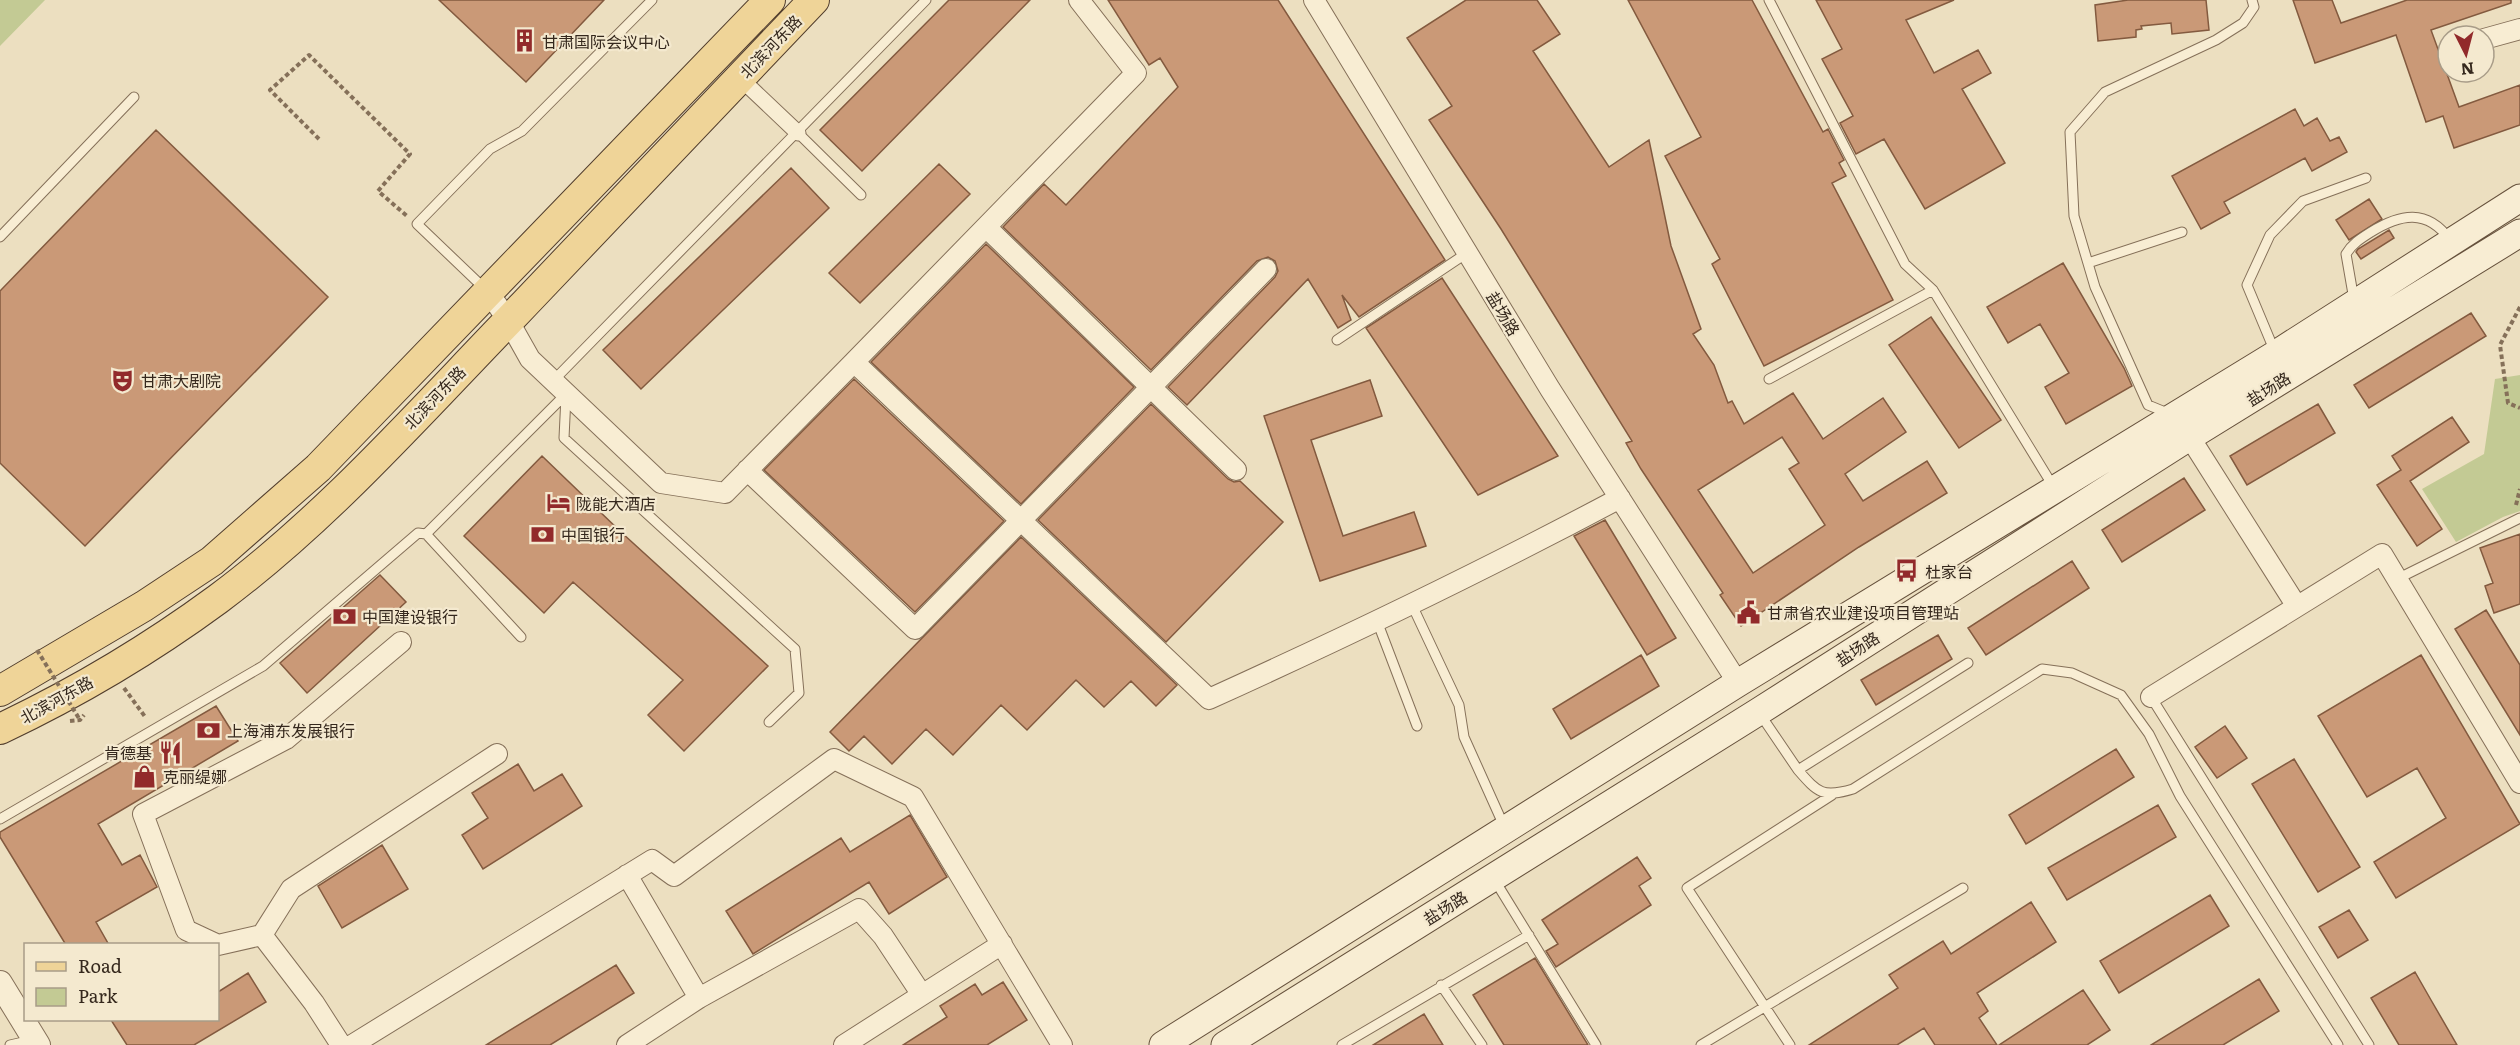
<svg xmlns="http://www.w3.org/2000/svg" width="2520" height="1045" viewBox="0 0 2520 1045" font-family="Literata,'Noto Sans SC',serif">
<style>
.green{fill:#c3ca94}
.building{fill:#ca9977;stroke:#835a3f;stroke-width:1.5;fill-rule:evenodd}
.lines{fill:none;stroke-linecap:round;stroke-linejoin:round}
.service-casing{stroke:#857059;stroke-width:11}
.pedestrian-casing{stroke:#857059;stroke-width:17}
.minor-casing{stroke:#857059;stroke-width:22}
.tertiary-casing{stroke:#857059;stroke-width:26}
.secondary-casing{stroke:#66513c;stroke-width:29}
.primary-casing{stroke:#523e2d;stroke-width:32}
.path{stroke:#857059;stroke-width:4;stroke-dasharray:4.5 3;stroke-linecap:butt}
.service{stroke:#f8edd3;stroke-width:9}
.pedestrian{stroke:#f8edd3;stroke-width:15}
.minor{stroke:#f8edd3;stroke-width:20}
.tertiary{stroke:#f8edd3;stroke-width:24}
.secondary{stroke:#f8edd3;stroke-width:27}
.primary{stroke:#efd498;stroke-width:30}
.path-bridge{stroke:#857059;stroke-width:4;stroke-dasharray:4.5 3;stroke-linecap:butt}
.labels{text-anchor:middle;dominant-baseline:central;stroke-width:4.5;stroke-linejoin:round;paint-order:stroke}
.poi-label{font-size:16px;fill:#35281d;stroke:#f4e9cf;text-anchor:start}
.street-label{font-size:16px;fill:#35281d;stroke:#f4e9cf}
</style>
<rect width="100%" height="100%" fill="#ecdfc0"/>
<path class="green" d="M0 0H45L0 46Z
M2520 375V511L2503 517 2456 542 2422 489 2484 454 2495 379Z"/>
<path class="building" d="M439 0H604L526 82Z
M949 0H1030L862 171 820 130Z
M1108 0H1278L1445 260 1359 317 1342 295 1351 320 1338 328 1308 279 1187 405 1168 387 1275 277 1278 271 1275 261 1268 257 1257 261 1151 370 1003 227 1044 184 1066 205 1178 87 1160 58 1149 65Z
M1466 0H1537L1560 34 1533 51 1609 167 1649 140 1671 246 1701 329 1693 334 1714 365 1728 403 1732 401 1744 424 1793 393 1823 439 1883 398 1906 432 1845 474 1863 501 1927 461 1947 493 1859 547 1741 626 1720 595 1723 593 1641 469 1626 443 1632 441 1501 229 1429 120 1452 106 1407 38ZM1782 437 1799 463 1789 469 1825 525 1753 573 1698 490Z
M1628 0H1752L1823 132 1828 129 1844 160 1839 163 1846 176 1832 183 1893 300 1764 366 1712 264 1720 259 1665 156 1701 137Z
M1816 0H1954L1906 20 1934 73 1978 50 1991 73 1962 89 2005 163 1925 209 1884 139 1856 154 1840 123 1853 116 1822 59 1842 49Z
M2128 0H2206L2209 30 2172 34 2171 23 2141 26 2142 29 2136 30V37L2098 41 2095 5Z
M2293 0H2332L2341 23 2407 0H2511V3L2431 30 2459 107 2520 85V125L2454 148 2443 116 2426 122 2396 35 2315 63Z
M2295 109 2304 126 2317 118 2330 141 2339 137 2347 152 2312 171 2305 158 2224 202 2230 213 2201 229 2172 176Z
M156 130 328 297 85 546 0 463V291Z
M939 164 970 194 860 303 829 273Z
M791 168 829 208 641 389 603 350Z
M2369 199 2382 219 2349 240 2336 220Z
M2389 230 2394 238 2361 259 2356 252 2358 249Z
M986 244 1134 387 1021 504 871 362Z
M2063 263 2124 368 2132 386 2066 424 2045 387 2069 373 2040 324 2008 343 1987 307Z
M1442 278 1558 456 1478 495 1366 328Z
M2471 313 2486 336 2369 408 2354 385Z
M1931 317 2001 420 1959 448 1889 345Z
M854 379 1004 521 915 612 764 470Z
M1370 380 1382 416 1311 440 1343 536 1414 512 1426 546 1320 581 1264 416Z
M1151 404 1228 479 1234 482 1240 481 1283 522 1166 642 1038 520Z
M2318 404 2335 433 2247 485 2230 456Z
M2452 417 2469 442 2410 481 2442 529 2417 546 2377 485 2401 470 2392 456Z
M542 456 622 533 768 666 684 751 648 715 683 680 573 582 544 613 464 536Z
M2184 478 2205 510 2122 562 2102 530Z
M1605 520 1676 638 1647 655 1574 536Z
M2520 534V604L2494 613 2485 586 2493 583 2480 548Z
M1021 537 1177 685 1156 706 1131 681 1104 707 1076 680 1027 730 1001 705 953 755 926 729 892 764 864 736 849 751 830 732Z
M2072 561 2089 588 1986 655 1968 628Z
M380 575 406 602 307 693 280 663Z
M2486 610 2520 665V735L2455 629Z
M1938 635 1952 659 1876 705 1861 680Z
M1641 655 1659 686 1571 739 1553 709Z
M2421 655 2520 824 2396 898 2374 862 2446 818 2417 768 2367 797 2318 716Z
M216 706 238 741 98 824 122 865 140 855 157 887 96 922 109 945H66L0 837V832Z
M2225 726 2247 758 2217 778 2195 747Z
M2116 749 2134 777 2026 844 2009 815Z
M2294 759 2360 867 2318 892 2252 784Z
M518 764 534 791 562 774 582 806 483 869 462 835 488 818 472 793Z
M2158 805 2176 837 2067 900 2048 868Z
M910 815 947 877 889 914 869 882 753 954 726 911 841 838 850 852Z
M382 845 408 889 342 928 318 886Z
M1637 857 1651 878 1639 886 1651 905 1556 967 1546 951 1558 944 1542 920Z
M2210 895 2229 926 2119 993 2100 961Z
M2031 902 2056 942 1977 993 1988 1011 1979 1018 1997 1045H1935L1924 1028 1897 1045H1809L1898 988 1889 975 1943 941 1951 954Z
M2349 910 2368 940 2338 958 2319 927Z
M1535 958 1557 994 1588 1045H1504L1473 995Z
M616 965 634 993 550 1045H486Z
M2415 972 2431 1000 2457 1045H2399L2371 998Z
M248 973 266 1002 194 1045H127L111 1020H218V992Z
M2259 979 2279 1011 2223 1045H2151Z
M1003 982 1027 1020 987 1045H903L947 1017 940 1006 975 984 982 995Z
M2083 990 2110 1030 2087 1045H1999Z
M1424 1014 1443 1045H1373Z"/>
<g class="lines">
<defs>
<path id="service" d="M1769 0 1905 264 1933 290 2053 486
M798 133 861 195
M0 237 134 97
M2088 263 2182 232
M486 290 417 224 490 149 522 131 652 0
M2354 300 2346 254C2352 244 2360 239 2371 232 2400 214 2427 208 2450 240
M1337 340 1467 253
M2275 352 2247 285 2270 235 2303 201 2366 178
M1769 379 1933 290
M553 381 926 0
M566 396 564 438 795 649 799 693 769 722
M2170 414 2148 405 2095 287 2074 216 2070 132 2105 92 2216 40 2243 23 2254 7 2252 0
M2397 579 2520 518
M1412 605 1459 705 1464 737 1504 826
M1377 621 1417 726
M521 637 426 534 566 394
M2151 697 2369 1045
M1760 714 1798 770 1968 663
M1798 770C1818 793 1823 798 1853 789L2042 669 2072 673 2121 695 2149 734 2180 796 2338 1045
M0 819 263 666 418 533 426 534
M1494 879 1596 1045
M1441 985 1482 1045
M10 1045 32 1040
M1342 1045 1529 935
M1701 1045 1963 888
M1790 1045 1687 888 1832 795"/>
<path id="pedestrian" d="M740 78 798 133"/>
<path id="minor" d="M1079 0 1136 73 854 362 1209 699C1348 636 1485 570 1620 498
M1314 0 1550 389 1738 683
M2484 39 2520 29
M986 227 1236 470
M488 292 508 320 530 359 661 483 725 493 854 362
M2182 425 2296 605
M747 470 915 629 1266 269
M2151 697 2382 554 2520 783
M627 875 699 998
M262 935 314 1003 341 1045
M216 944 186 930 143 814 286 739 401 642
M218 945 262 935 291 889 497 754
M922 995 1002 944
M352 1045 652 860 674 876 834 759 913 797 1062 1045
M627 1045 699 998 859 909 883 936 922 995 844 1045"/>
<path id="tertiary" d="M0 983 38 1045"/>
<path id="secondary" d="M1163 1045 1738 683 2276 354 2520 198
M1225 1045 1758 712 2189 437 2520 233"/>
<path id="primary" d="M0 691 144 606 212 561 318 468 770 0
M0 729C76 693 150 649 218 599 327 518 419 413 513 316 614 211 714 105 814 0"/>
</defs>
<use href="#service" class="service-casing"/>
<use href="#pedestrian" class="pedestrian-casing"/>
<use href="#minor" class="minor-casing"/>
<use href="#tertiary" class="tertiary-casing"/>
<use href="#secondary" class="secondary-casing"/>
<use href="#primary" class="primary-casing"/>
<path class="path" d="M319 139 270 90 309 55 410 154 378 191 407 216
M2520 307 2500 345 2508 403 2520 408
M2516 505 2520 489
M124 688 146 718
M70 721 80 720 84 715"/>
<use href="#service" class="service"/>
<use href="#pedestrian" class="pedestrian"/>
<use href="#minor" class="minor"/>
<use href="#tertiary" class="tertiary"/>
<use href="#secondary" class="secondary"/>
<use href="#primary" class="primary"/>
<path class="path-bridge" d="M37 650 80 720"/>
</g>
<defs>
<symbol id="building-bare" viewBox="-9 -9 18 18"><path d="M-4-6H4V6H1V3H-1V6H-4ZM-2.5-4.3h1.7v1.8h-1.7ZM.8-4.3h1.7v1.8H.8ZM-2.5-1h1.7V.8h-1.7ZM.8-1h1.7V.8H.8Z" fill="#922a2b" stroke="#f4e9cf" stroke-width="2.5" paint-order="stroke"/></symbol>
<symbol id="theatre-bare" viewBox="-9 -9 18 18"><path d="M-5-5.5Q0-4 5-5.5V0Q5 5 0 6Q-5 5-5 0ZM-3.3-2.5H-1v1.5H-3.3ZM1-2.5H3.3v1.5H1ZM-2.8 1Q0 5.5 2.8 1Z" fill="#922a2b" stroke="#f4e9cf" stroke-width="2.5" paint-order="stroke"/></symbol>
<symbol id="hotel-bare" viewBox="-9 -9 18 18"><path d="M-6-4.5h1.5V1H6V5H4.5V3h-9V5H-6ZM-4 0a1.8 1.8 0 1 1 3.6 0ZM.5 0V-2.5h3Q6-2.5 6 0Z" fill="#922a2b" stroke="#f4e9cf" stroke-width="2.5" paint-order="stroke"/></symbol>
<symbol id="bank-bare" viewBox="-9 -9 18 18"><path d="M-6-4H6V4H-6ZM0-2.3a2.3 2.3 0 1 0 0 4.6a2.3 2.3 0 1 0 0-4.6Z" fill="#922a2b" stroke="#f4e9cf" stroke-width="2.5" paint-order="stroke"/></symbol>
<symbol id="bus-bare" viewBox="-9 -9 18 18"><path d="M-5-6H5V4H4V6H2V4H-2V6H-4V4H-5ZM-3.5-4V0h7V-4ZM-3.5 1.2v1.5H-2V1.2ZM2 1.2v1.5H3.5V1.2Z" fill="#922a2b" stroke="#f4e9cf" stroke-width="2.5" paint-order="stroke"/></symbol>
<symbol id="civic-bare" viewBox="-9 -9 18 18"><path d="M-.6-6.5H3V-4.5H.6V-3L4-1V1h2V6H-6V1h2V-1L-.6-3ZM-1.2 2.5V6h2.4V2.5Z" fill="#922a2b" stroke="#f4e9cf" stroke-width="2.5" paint-order="stroke"/></symbol>
<symbol id="restaurant-bare" viewBox="-9 -9 18 18"><path d="M-5-6h1v4h1v-4h1v4h1v-4h1v5L-1.5 .5V6h-2V.5L-5-1ZM5-6V6H3V1.5H1.5Q1.5-4 5-6Z" fill="#922a2b" stroke="#f4e9cf" stroke-width="2.5" paint-order="stroke"/></symbol>
<symbol id="shop-bare" viewBox="-9 -9 18 18"><path d="M-5-2.5h2.3a2.7 3.5 0 0 1 5.4 0H5L5.5 6h-11ZM-1.5-2.5h3a1.5 2.3 0 0 0-3 0Z" fill="#922a2b" stroke="#f4e9cf" stroke-width="2.5" paint-order="stroke"/></symbol>
</defs>
<g fill-rule="evenodd">
<use href="#building-bare" x="508" y="24" width="33" height="33"/>
<use href="#theatre-bare" x="106" y="364" width="33" height="33"/>
<use href="#hotel-bare" x="542" y="486" width="33" height="33"/>
<use href="#bank-bare" x="526" y="518" width="33" height="33"/>
<use href="#bus-bare" x="1890" y="554" width="33" height="33"/>
<use href="#civic-bare" x="1732" y="596" width="33" height="33"/>
<use href="#bank-bare" x="328" y="600" width="33" height="33"/>
<use href="#bank-bare" x="192" y="714" width="33" height="33"/>
<use href="#restaurant-bare" x="154" y="736" width="33" height="33"/>
<use href="#shop-bare" x="128" y="760" width="33" height="33"/>
</g>
<g class="labels">
<g class="poi-label">
<text x="542" y="41">甘肃国际会议中心</text>
<text x="141" y="380">甘肃大剧院</text>
<text x="576" y="503">陇能大酒店</text>
<text x="561" y="534">中国银行</text>
<text x="1925" y="571">杜家台</text>
<text x="1767" y="612">甘肃省农业建设项目管理站</text>
<text x="362" y="616">中国建设银行</text>
<text x="227" y="730">上海浦东发展银行</text>
<text x="152" y="752" text-anchor="end">肯德基</text>
<text x="163" y="776">克丽缇娜</text>
</g>
<g class="street-label">
<text transform="translate(770 46) rotate(-46)">北滨河东路</text>
<text transform="translate(1504 313) rotate(59)">盐场路</text>
<text transform="translate(2268 388) rotate(-32)">盐场路</text>
<text transform="translate(434 397) rotate(-46)">北滨河东路</text>
<text transform="translate(1857 648) rotate(-33)">盐场路</text>
<text transform="translate(56 699) rotate(-29)">北滨河东路</text>
<text transform="translate(1445 907) rotate(-32)">盐场路</text>
</g>
</g>
<rect x="24" y="943" width="195" height="78" fill="#f4e9cf" stroke="#a89c88" stroke-width="1.5"/>
<rect x="36" y="962" width="30" height="9" fill="#efd498" stroke="#a89c88" stroke-width="1.5"/>
<text x="78" y="973" font-size="18" fill="#35281d">Road</text>
<rect x="36" y="988" width="30" height="18" fill="#c3ca94" stroke="#a89c88" stroke-width="1.5"/>
<text x="78" y="1003" font-size="18" fill="#35281d">Park</text>
<g transform="translate(2466 54) rotate(174)"><circle r="28" fill="#f4e9cf" stroke="#a89c88" stroke-width="1.5"/>
<path d="M0-4.5L10 22L0 15L-10 22Z" fill="#922a2b"/>
<text y="-9" font-size="16" font-weight="bold" text-anchor="middle" fill="#35281d">N</text>
</g>
</svg>
